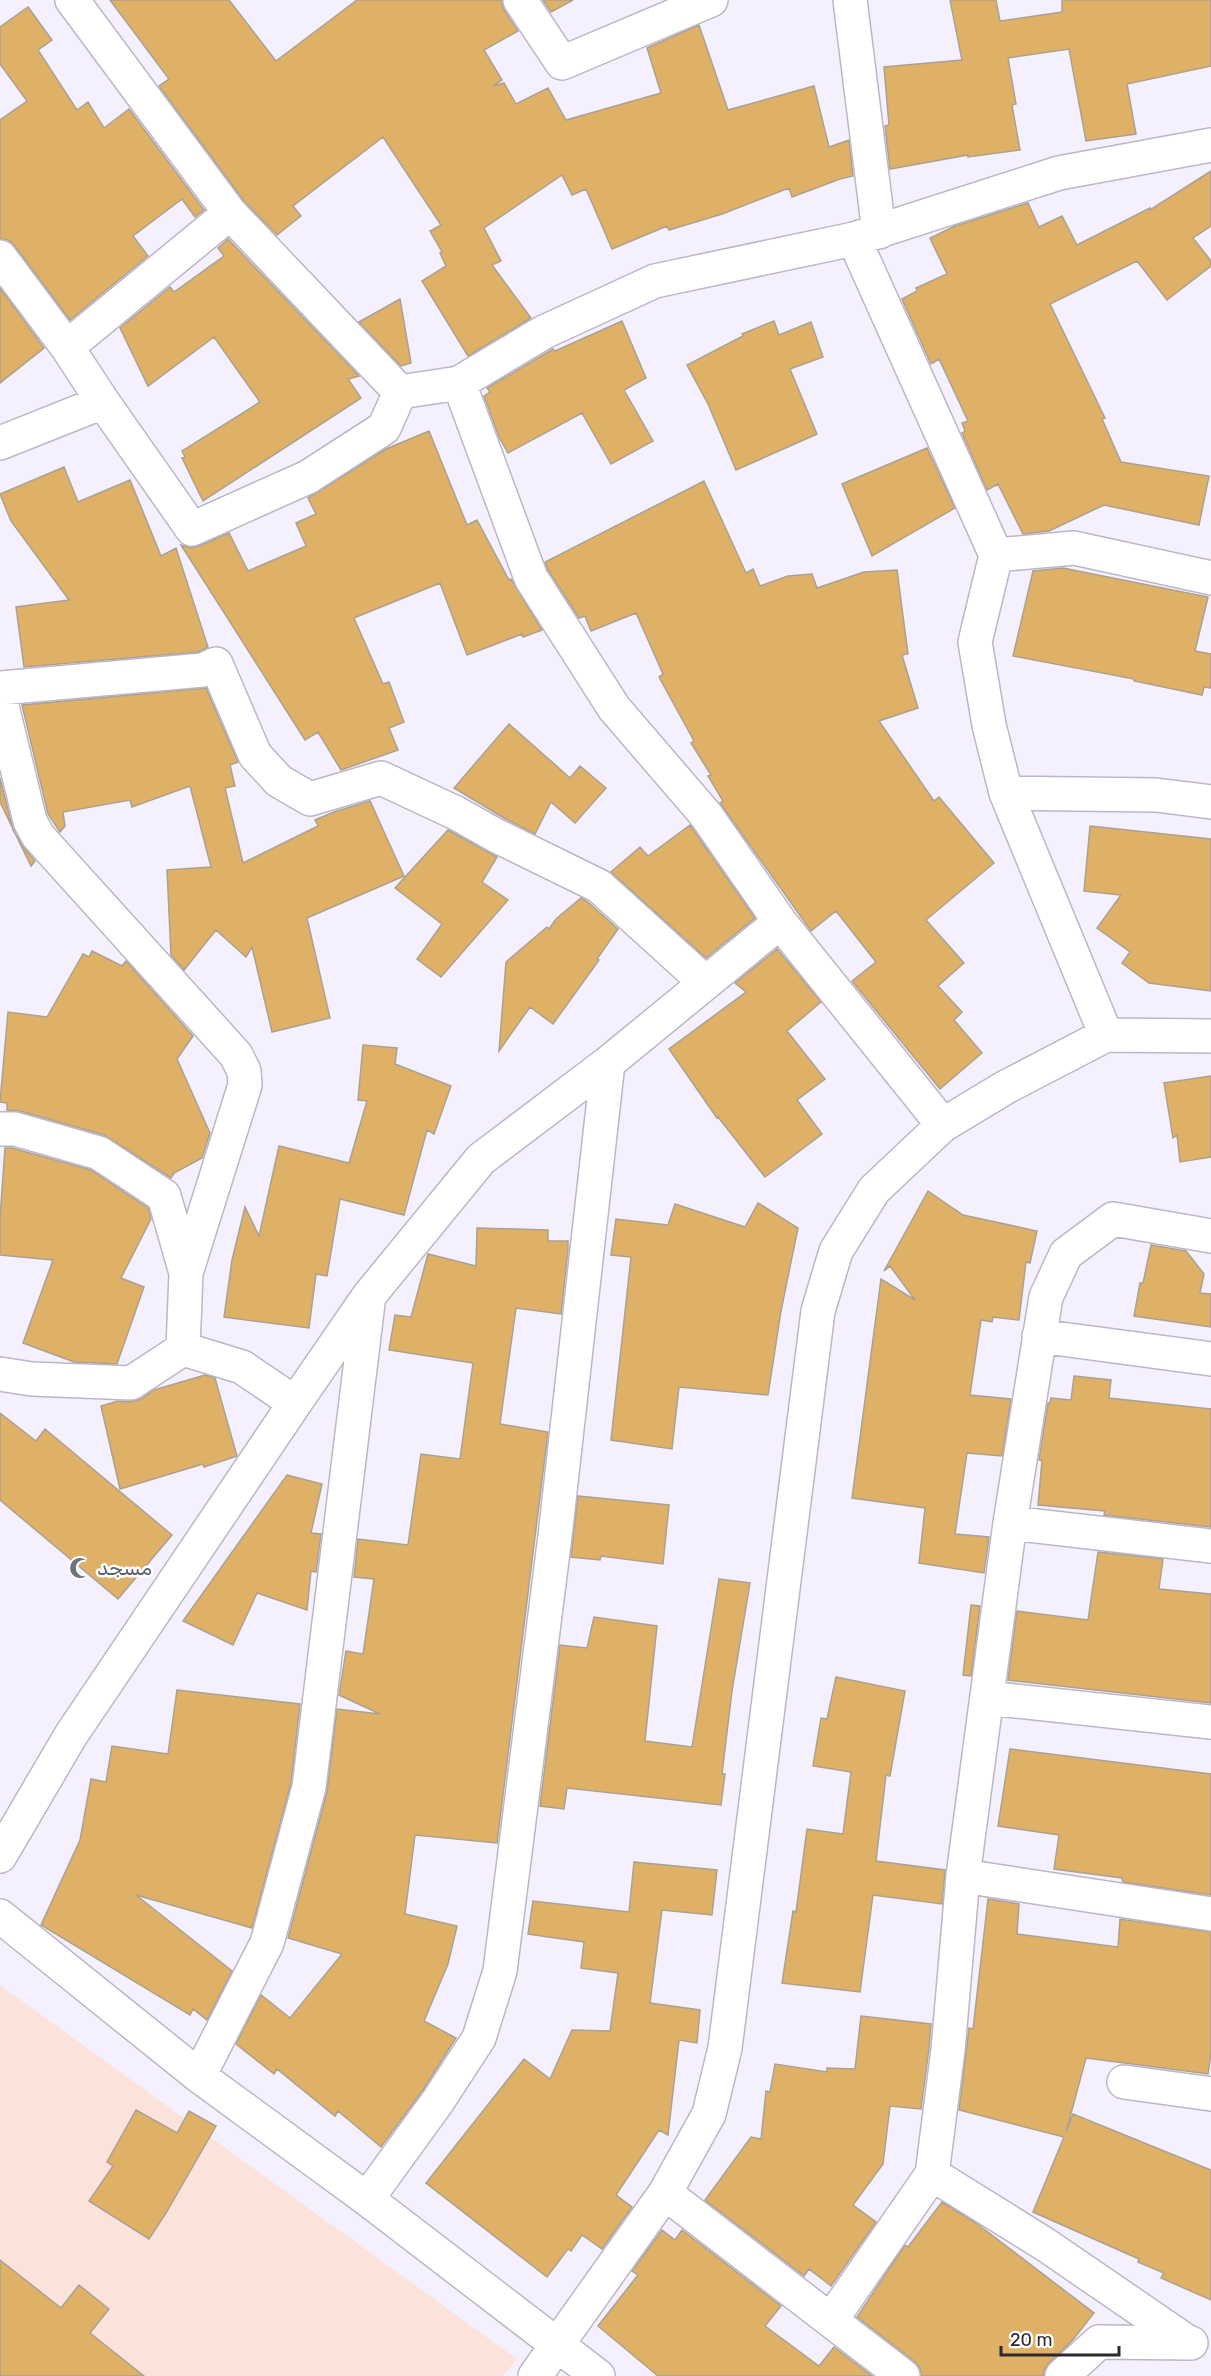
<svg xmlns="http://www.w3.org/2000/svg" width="1211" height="2376" viewBox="0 0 1211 2376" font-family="Rubik,'Noto Naskh Arabic',sans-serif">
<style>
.education{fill:#fbe2da}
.building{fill:#deb167;stroke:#aba192;stroke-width:1.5}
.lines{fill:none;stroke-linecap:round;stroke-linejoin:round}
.minor-casing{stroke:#bdb6c7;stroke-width:36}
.minor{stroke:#fff;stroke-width:33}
.labels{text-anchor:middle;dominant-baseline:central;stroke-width:5;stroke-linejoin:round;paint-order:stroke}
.worship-label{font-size:20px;fill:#5b616d;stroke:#fff;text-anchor:start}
</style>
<rect width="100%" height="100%" fill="#f5f0fd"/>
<path class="education" d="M0 1985 517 2359 503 2376H0Z"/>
<path class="building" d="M110 0H229L276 61 357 0H501L504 10 518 31 484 50 502 80 493 86 504 83 516 104 548 88 566 120 661 93 647 48 699 25 728 110 814 86 829 147 849 140 853 176 840 179 792 197 789 188 722 214 669 230 667 226 612 249 586 189 572 195 562 175 484 228 501 261 492 265 531 318 468 356 422 281 446 266 440 253 442 252 430 231 441 225 383 137 293 206 301 216 277 235 244 201 159 86 169 79Z
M543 0H573L551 12Z
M950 0H996L1000 21 1062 12V0H1211V66L1127 84 1136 134 1086 141 1069 49 1008 58 1016 104 1012 105 1020 150 968 157V155L890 169 885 126 889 125 884 67 962 60Z
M28 7 52 40 38 50 77 110 88 102 104 128 129 109 204 210 195 217 182 199 133 236 148 256 70 320 15 246 8 240 0 239V120L27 101 0 64V27Z
M1211 171V226L1193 238 1211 261V266L1167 300 1137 261 1050 304 1105 418 1102 419 1121 462 1209 476 1199 525 1104 505 1049 531 1023 534 998 484 987 490 962 433 965 431 962 423 968 421 939 359 931 364 902 299 917 291 916 288 947 274 930 238 955 226 1028 203 1039 227 1062 216 1077 245 1150 208V210Z
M228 239 359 376 348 379 361 398 203 501 182 458 185 457 182 451 260 402 214 337 148 386 120 328 170 287 174 292 224 256 218 248Z
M0 288 44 348 0 383Z
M400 299 411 363 401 366 359 322Z
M622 321 646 378 624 390 653 441 611 464 582 413 508 453 499 437 484 396 490 392 487 388 553 349 555 351Z
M774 321 779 335 811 322 823 357 790 369 817 434 736 470 708 404 687 365 743 336 742 334Z
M429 431 467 525 477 520 509 580 511 579 542 630 523 637 522 634 467 655 440 583 354 618 383 684 389 682 404 722 389 728 398 750 341 770 318 732 305 740 181 545 191 548 199 546 229 533 248 571 306 546 296 523 316 514 308 498 386 449Z
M927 448 955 508 872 556 842 484Z
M64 467 78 502 130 480 161 556 176 548 208 647 198 652 24 667 16 607 69 600 11 521 0 494Z
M704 481 746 573 753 569 760 586 788 576 812 574 817 588 864 572 897 570 908 654 902 655 918 708 879 721 934 801 939 797 994 863 926 920 964 963 938 986 962 1012 954 1020 982 1053 940 1089 852 981 876 962 836 911 811 931 720 803 723 801 708 776 711 775 691 743 694 741 659 677 663 674 636 613 591 631 585 616 579 618 548 570 545 562Z
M1063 568 1208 597 1195 651 1211 654V688L1204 687 1202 695 1134 681V679L1013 656 1033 571Z
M206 688 238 762 230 765 235 786 225 788 243 863 318 826 315 820 334 812 370 801 404 876 307 918 330 1018 272 1032 252 947 246 957 216 930 184 970 171 955 167 870 211 867 190 786 132 807 130 800 63 812 65 826 60 832 48 814 22 705Z
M509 724 570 778 580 766 606 788 575 823 551 802 535 834 504 818 454 788Z
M0 778 13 830 22 845 35 861 31 866 0 802Z
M690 825 755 918 706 958 611 872 640 847 648 856Z
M1090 826 1211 839V991L1149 983 1122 963 1130 952 1097 928 1121 895 1084 891Z
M448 830 497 857 482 882 508 900 441 977 417 959 442 924 395 888Z
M581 898 588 902 618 929 597 959 599 960 553 1024 530 1007 499 1051 506 962 547 927 549 929 556 919Z
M777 949 821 1002 787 1031 825 1079 797 1100 822 1134 765 1177 718 1117 717 1118 669 1049 746 992 735 983Z
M92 951 122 966 126 961 193 1036 177 1059 210 1133 202 1158 174 1173 171 1178 104 1135 20 1111 7 1110V1103L0 1102 8 1012 47 1017 83 954 89 957Z
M363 1045 397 1048 395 1064 451 1086 434 1134 427 1130 404 1215 340 1199 327 1276 316 1274 309 1328 224 1317 232 1260 245 1207 259 1236 279 1146 349 1163 367 1101 358 1100Z
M1211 1076V1157L1180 1162 1177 1135 1173 1138 1164 1083Z
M5 1148H12L91 1170 148 1208 151 1219 121 1278 144 1287 117 1364 74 1362 23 1343 53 1260 0 1255V1218Z
M928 1191 963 1215 1037 1231 1030 1263 1026 1262 1019 1320 993 1317 992 1322 981 1320 970 1395 1011 1399 1002 1456 967 1453 955 1534 989 1537 984 1573 919 1563 925 1508 852 1498 881 1279 915 1300 890 1266 884 1271Z
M758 1203 798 1228 781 1311 768 1395 679 1387 672 1449 611 1440 631 1257 611 1255 616 1219 668 1225 675 1204 745 1227Z
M477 1228 548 1230V1241H568V1250L561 1314 516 1308 500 1424 548 1432 497 1843 415 1835 405 1914 457 1926 448 1964 424 2021 456 2038 423 2090 381 2147 338 2111 335 2116 277 2069 274 2074 236 2044 261 1995 290 2018 342 1954 288 1938 327 1792 337 1709 380 1714 339 1695 346 1651 363 1654 374 1579 354 1577 358 1539 408 1545 421 1454 460 1459 473 1363 389 1350 395 1315 411 1317 428 1254 476 1266Z
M1151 1245 1186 1251 1204 1274 1200 1293 1211 1294V1327L1134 1316 1140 1283H1143Z
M205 1375 215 1378 237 1456 204 1467 203 1464 120 1489 101 1406 118 1401 130 1402 141 1399 154 1390Z
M1074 1376 1111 1380 1109 1398 1211 1409V1527L1104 1515 1105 1511 1038 1505 1042 1461 1039 1460 1048 1403H1050L1051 1398 1071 1400Z
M0 1413 36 1441 45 1429 172 1535 118 1599 0 1500Z
M287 1475 322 1484 311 1533 321 1534 316 1572 311 1571 307 1610 257 1593 233 1645 183 1621Z
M578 1496 669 1505 663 1564 601 1556 600 1560 571 1557Z
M1098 1552 1163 1559 1159 1589 1211 1594V1703L1008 1680 1017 1611 1088 1620Z
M719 1579 750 1583 732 1691 722 1774H725L721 1805 567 1788 564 1809 540 1806 560 1645 587 1648 594 1617 657 1626 645 1741 692 1747Z
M971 1605 980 1606 971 1676 963 1675Z
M836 1677 905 1691 890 1776 886 1775 876 1861 945 1870 942 1904 873 1895 860 1992 782 1983 793 1911 796 1912 807 1829 843 1834 851 1772 813 1766 821 1718 827 1719Z
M177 1690 300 1704 291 1783 252 1928 136 1895 232 1971 207 2020 193 2009 190 2015 41 1925 80 1840 91 1779 106 1782 112 1746 168 1754Z
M1010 1749 1211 1774V1895L1123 1882 1122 1878 1054 1869 1059 1835 998 1826Z
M634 1862 717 1870 712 1915 662 1910 650 2003 700 2010 697 2043 679 2040 668 2135 659 2130 616 2195 632 2207 602 2249 582 2235 571 2251 568 2249 547 2277 426 2183 524 2059 550 2079 572 2030 610 2031 618 1973 581 1968 584 1942 528 1934 533 1901 629 1912Z
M988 1899 1019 1904 1017 1934 1118 1947 1120 1919 1211 1932V2053L1208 2074 1086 2058 1066 2132 1073 2114 1211 2170V2300L1161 2278 1164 2273 1138 2262 1139 2259 1033 2212 1064 2137 959 2110 969 2028 973 2029Z
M861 2016 931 2024 929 2048 921 2109 890 2106 883 2164 853 2205 876 2222 831 2286 809 2269 804 2276 705 2200 751 2137 761 2139 766 2091 770 2092 775 2064 827 2072V2068L855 2069Z
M136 2110 177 2133 189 2111 216 2126 166 2213 149 2239 89 2201 113 2166 107 2162Z
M942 2202 976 2223 1094 2313 1072 2341 1049 2363 1044 2370V2376H921L920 2368 914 2361 857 2317 905 2245 908 2247Z
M662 2230 675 2240 682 2230 781 2306 765 2326 819 2366 834 2347 872 2376H658L598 2326 638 2275 632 2271Z
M0 2260 61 2308 79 2285 109 2309 90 2333 144 2376H0Z"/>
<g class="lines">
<defs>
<path id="minor" d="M72 0 230 213 400 392
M520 0 562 63 711 0
M850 0 879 232
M854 239 996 555 975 642 989 725 1006 793 1106 1035
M0 257 67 347 103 402 192 529 308 477 384 428 400 392
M67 347 230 213
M459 383 531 578 614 708 706 815 780 922 943 1125
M400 392 459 383 544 332 655 281 854 239 1059 173 1211 145
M0 443 103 402
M996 555 1074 548 1211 578
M0 688 203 670 216 664 255 755 279 781 310 799 381 778 456 813 495 835 599 886 706 983
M0 698 30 821 38 836 236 1055 244 1071 245 1085 186 1273
M1006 793 1156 795 1211 802
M0 1129H15L99 1153 164 1196 186 1273 183 1349
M1039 1336 1211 1359
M0 1374 32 1379 131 1383 183 1349 242 1367 295 1403
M1010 1523 1211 1546
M988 1698 1211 1722
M0 1856 71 1735 295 1403 368 1297 481 1159 608 1063 780 922
M963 1876 1211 1914
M0 1916 199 2076 367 2199 598 2376
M199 2076 267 1943 309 1787 368 1303
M1124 2082 1211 2094
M932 2174 1046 2245 1189 2343
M665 2193 903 2376
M367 2199 438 2101 479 2038 500 1971 555 1536 608 1063
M831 2320 932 2174 948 2050 963 1876 1010 1523 1046 1297 1066 1254 1113 1219 1211 1236
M535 2376 665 2193 709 2114 725 2048 818 1311 836 1251 874 1190 943 1125 1006 1087 1106 1035 1211 1036
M1062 2376 1099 2342 1191 2343"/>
</defs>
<use href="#minor" class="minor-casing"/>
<use href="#minor" class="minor"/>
</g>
<defs>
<symbol id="mosque-bare" viewBox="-9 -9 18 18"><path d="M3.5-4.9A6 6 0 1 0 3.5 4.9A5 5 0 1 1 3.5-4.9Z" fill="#6b7280" stroke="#fff" stroke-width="2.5" paint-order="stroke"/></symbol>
</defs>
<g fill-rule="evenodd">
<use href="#mosque-bare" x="65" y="1553" width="30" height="30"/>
</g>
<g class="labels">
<g class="worship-label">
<text x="97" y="1568">مسجد</text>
</g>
</g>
<path d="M1001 2346v9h118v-9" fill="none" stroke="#2b282f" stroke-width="3"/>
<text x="1010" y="2346" font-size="18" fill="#2b282f" stroke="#ffffff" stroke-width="4.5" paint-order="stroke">20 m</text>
</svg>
